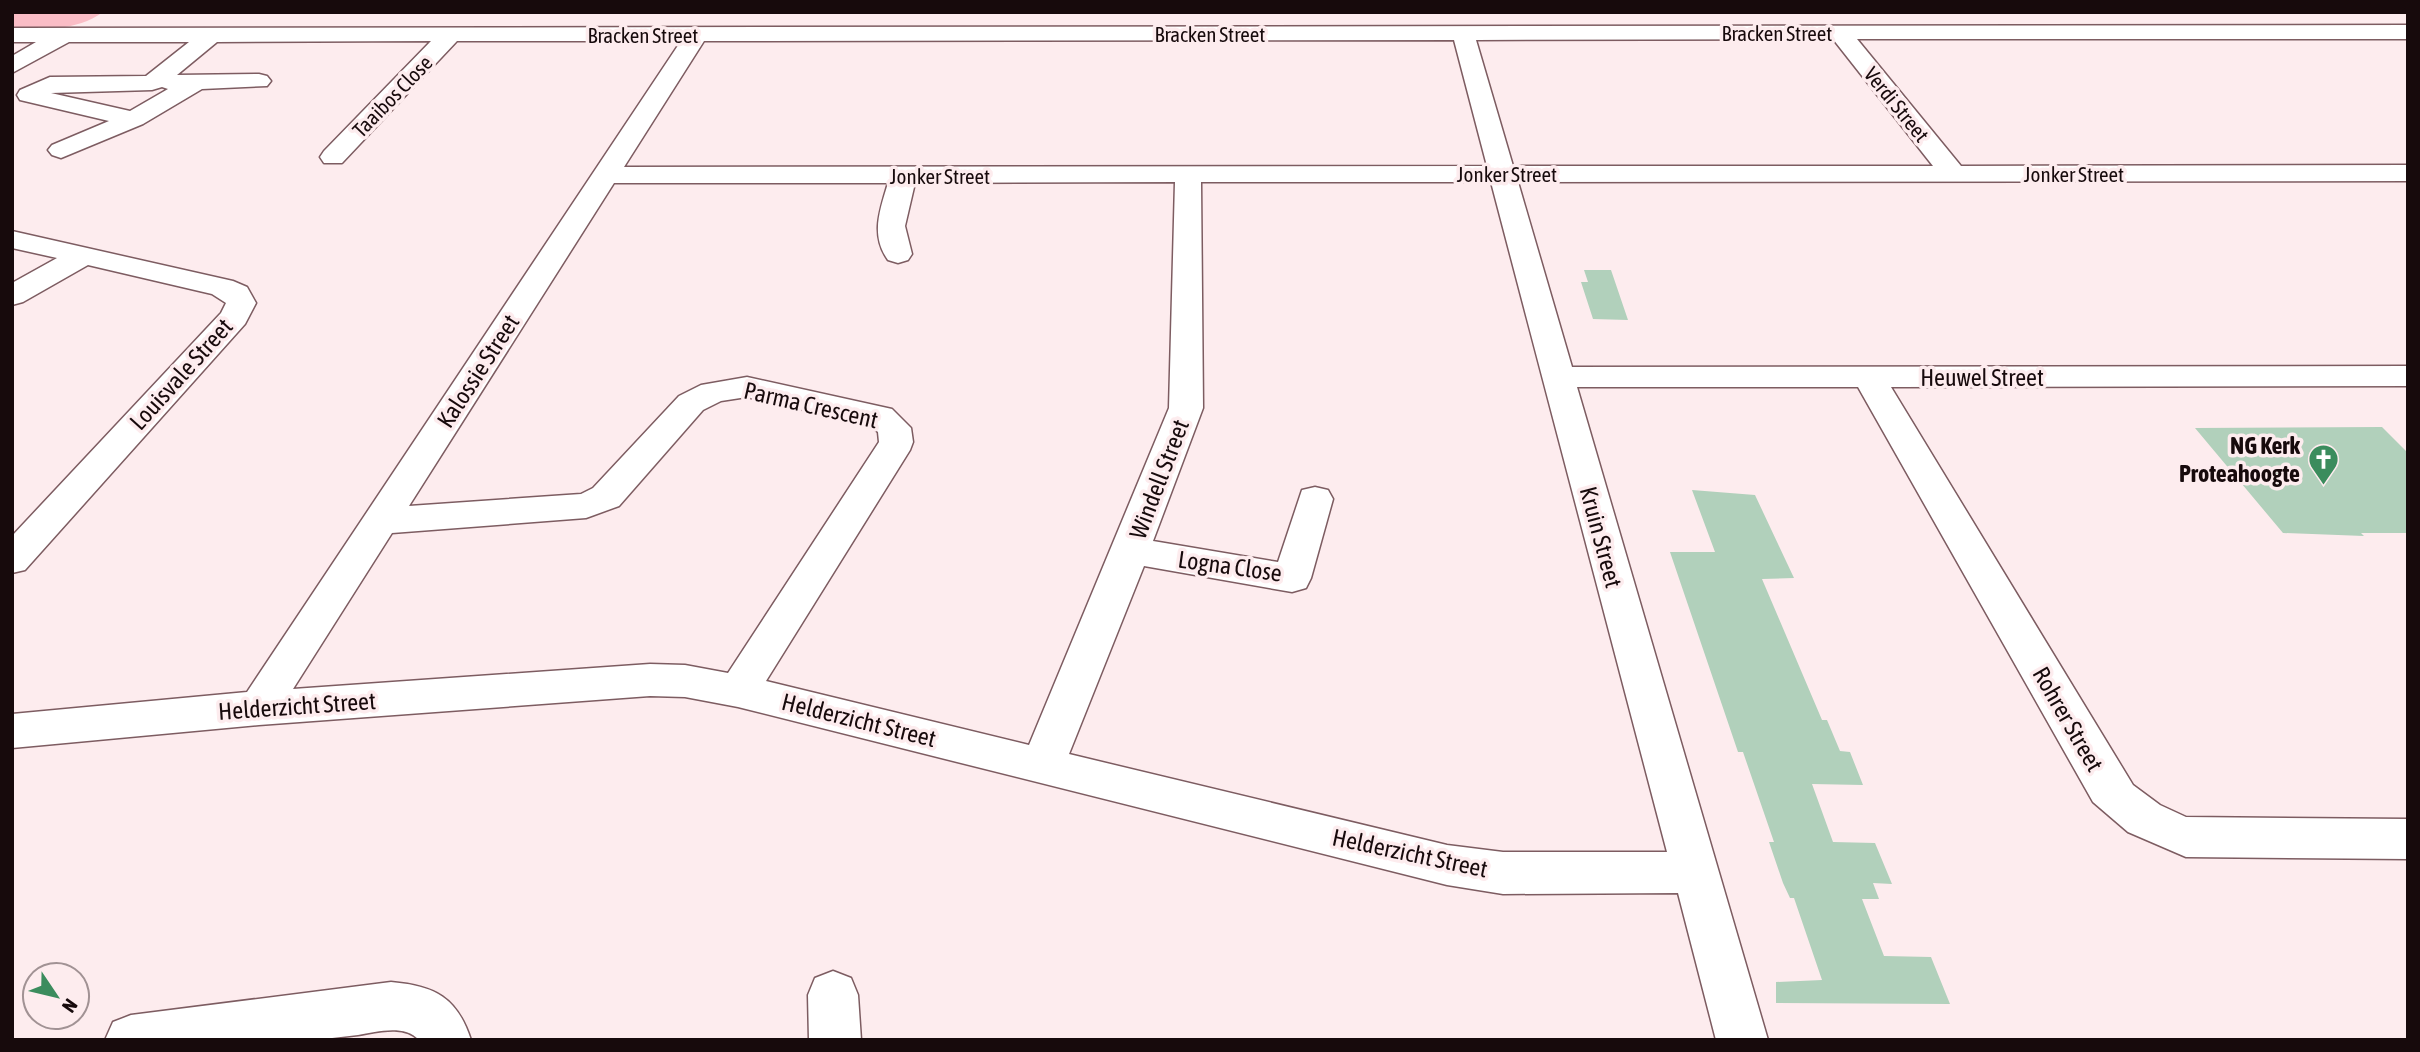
<svg xmlns="http://www.w3.org/2000/svg" width="2420" height="1052" viewBox="0 0 2420 1052" font-family="'Asap Condensed',sans-serif">
<style>
.green{fill:#fabdc6}
.building{fill:#b1d0bb}
.lines{fill:none;stroke-linecap:round;stroke-linejoin:round}
.minor-casing{stroke:#7d5c61;stroke-width:3}
.minor{fill:#fff;fill-rule:evenodd}
.labels{text-anchor:middle;dominant-baseline:central;stroke-width:7;stroke-linejoin:round;paint-order:stroke}
.far-street-label{font-size:21px;fill:#170a0c;stroke:#fdecee}
.street-label{font-size:24px;fill:#170a0c;stroke:#fdecee}
.poi-label{font-size:24px;font-weight:bold;fill:#170a0c;stroke:#fdecee;text-anchor:end}
</style>
<rect width="100%" height="100%" fill="#fdecee"/>
<path class="green" d="M12 12H103C75 32 45 28 12 29Z"/>
<path class="building" d="M1584 270H1611L1628 320 1593 319 1581 282H1588Z
M2382 427 2408 453V533H2361L2364 536 2283 533 2195 428Z
M1692 490 1755 495 1794 578 1762 579 1822 720H1827L1840 751 1850 752 1863 785 1812 784 1833 842 1875 843 1892 884 1873 883 1879 899H1862L1884 956 1931 957 1950 1004 1776 1003V982L1822 980 1794 898H1790L1783 883 1769 842H1774L1743 752H1738L1670 552H1715Z"/>
<g class="lines">
<defs>
<path id="minor" d="M2408 25V39H1857L1961 166 2408 165V181L1518 182 1572 367 2408 366V386L1891 387 2133 785 2160 805 2186 817 2408 819V859L2186 857 2128 832 2093 802 1858 387H1577L1768 1040H1716L1678 893 1503 894 1447 885 738 707 685 697 650 696 259 725 12 748V714L247 692 681 41H457L342 163H324L320 157 324 151 431 41 217 42 177 75 259 74 267 76 271 81 267 86 202 89 143 124 61 158 52 155 48 150 52 145 109 121 20 100 17 95 20 90 50 77 146 76 189 42H69L12 73V56L36 42H12V28ZM1833 39 1933 166H1513L1476 40ZM1454 40 1487 166 624 167 704 41ZM162 87 168 89 130 111 51 93 152 90ZM1175 182 1169 408 1029 745 766 681 910 450 913 442 911 428 892 409 747 377 701 385 679 396 593 488 581 494 409 506 614 183H888C880 210 870 235 888 260L898 263 908 260 912 254 905 226 915 183ZM1201 182H1491L1667 852H1503L1447 845 1069 754 1144 566 1292 592 1306 588 1311 578 1333 499 1328 490 1315 487 1302 490 1278 562 1153 541 1203 408ZM747 397 869 425 878 432 879 442 728 673 685 665 650 664 293 689 392 533 586 518 619 506 703 410 721 401Z
M12 231 233 281 247 287 256 303 245 324 25 570 12 573V536L221 313 226 303 212 294 88 265 23 302 12 305V283L57 258 12 248Z
M833 971 851 978 858 995 861 1040H809L808 995 815 978Z
M391 982C435 986 457 997 471 1040H419C404 1024 377 1032 358 1035 275 1046 189 1040 105 1040L113 1022 131 1015Z"/>
</defs>
<use href="#minor" class="minor-casing"/>
<use href="#minor" class="minor"/>
</g>
<defs>
<symbol id="church-pin" viewBox="-11 -11 22 30"><path d="M0 17L-7.5 6A9.5 9.5 0 1 1 7.5 6Z" fill="#3b8c5d" stroke="#fdecee"/><path d="M-1.2-6h2.4v3.5h3.3v2.4h-3.3V6h-2.4V-.1h-3.3v-2.4h3.3Z" fill="#fff"/></symbol>
</defs>
<g fill-rule="evenodd">
<use href="#church-pin" x="2306" y="442" width="35" height="47"/>
</g>
<g class="labels">
<g class="far-street-label">
<text x="1777" y="33">Bracken Street</text>
<text x="1210" y="34">Bracken Street</text>
<text x="643" y="35">Bracken Street</text>
<text transform="translate(392 96) rotate(-46)">Taaibos Close</text>
<text transform="translate(1897 104) rotate(51)">Verdi Street</text>
<text x="1507" y="174">Jonker Street</text>
<text x="2074" y="174">Jonker Street</text>
<text x="940" y="176">Jonker Street</text>
</g>
<g class="street-label">
<text transform="translate(478 371) rotate(-57)">Kalossie Street</text>
<text transform="translate(181 374) rotate(-48)">Louisvale Street</text>
<text x="1982" y="377">Heuwel Street</text>
<text transform="translate(811 405) rotate(13)">Parma Crescent</text>
<text transform="translate(1159 479) rotate(-69)">Windell Street</text>
<text transform="translate(1601 537) rotate(75)">Kruin Street</text>
<text transform="translate(1230 566) rotate(8)">Logna Close</text>
<text transform="translate(297 706) rotate(-4)">Helderzicht Street</text>
<text transform="translate(2068 719) rotate(60)">Rohrer Street</text>
<text transform="translate(859 720) rotate(14)">Helderzicht Street</text>
<text transform="translate(1410 853) rotate(12)">Helderzicht Street</text>
</g>
<g class="poi-label">
<text x="2300" y="445">NG Kerk<tspan x="2300" dy="28">Proteahoogte</tspan></text>
</g>
</g>
<rect width="2420" height="1052" fill="none" stroke="#170a0c" stroke-width="28"/>
<g transform="translate(56 996) rotate(125)"><circle r="33" fill="#fdecee" stroke="#a19294" stroke-width="2"/>
<path d="M0-5L12 26L0 18L-12 26Z" fill="#3b8c5d"/>
<text y="-10" font-size="19" font-weight="bold" text-anchor="middle" fill="#170a0c">N</text>
</g>
</svg>
